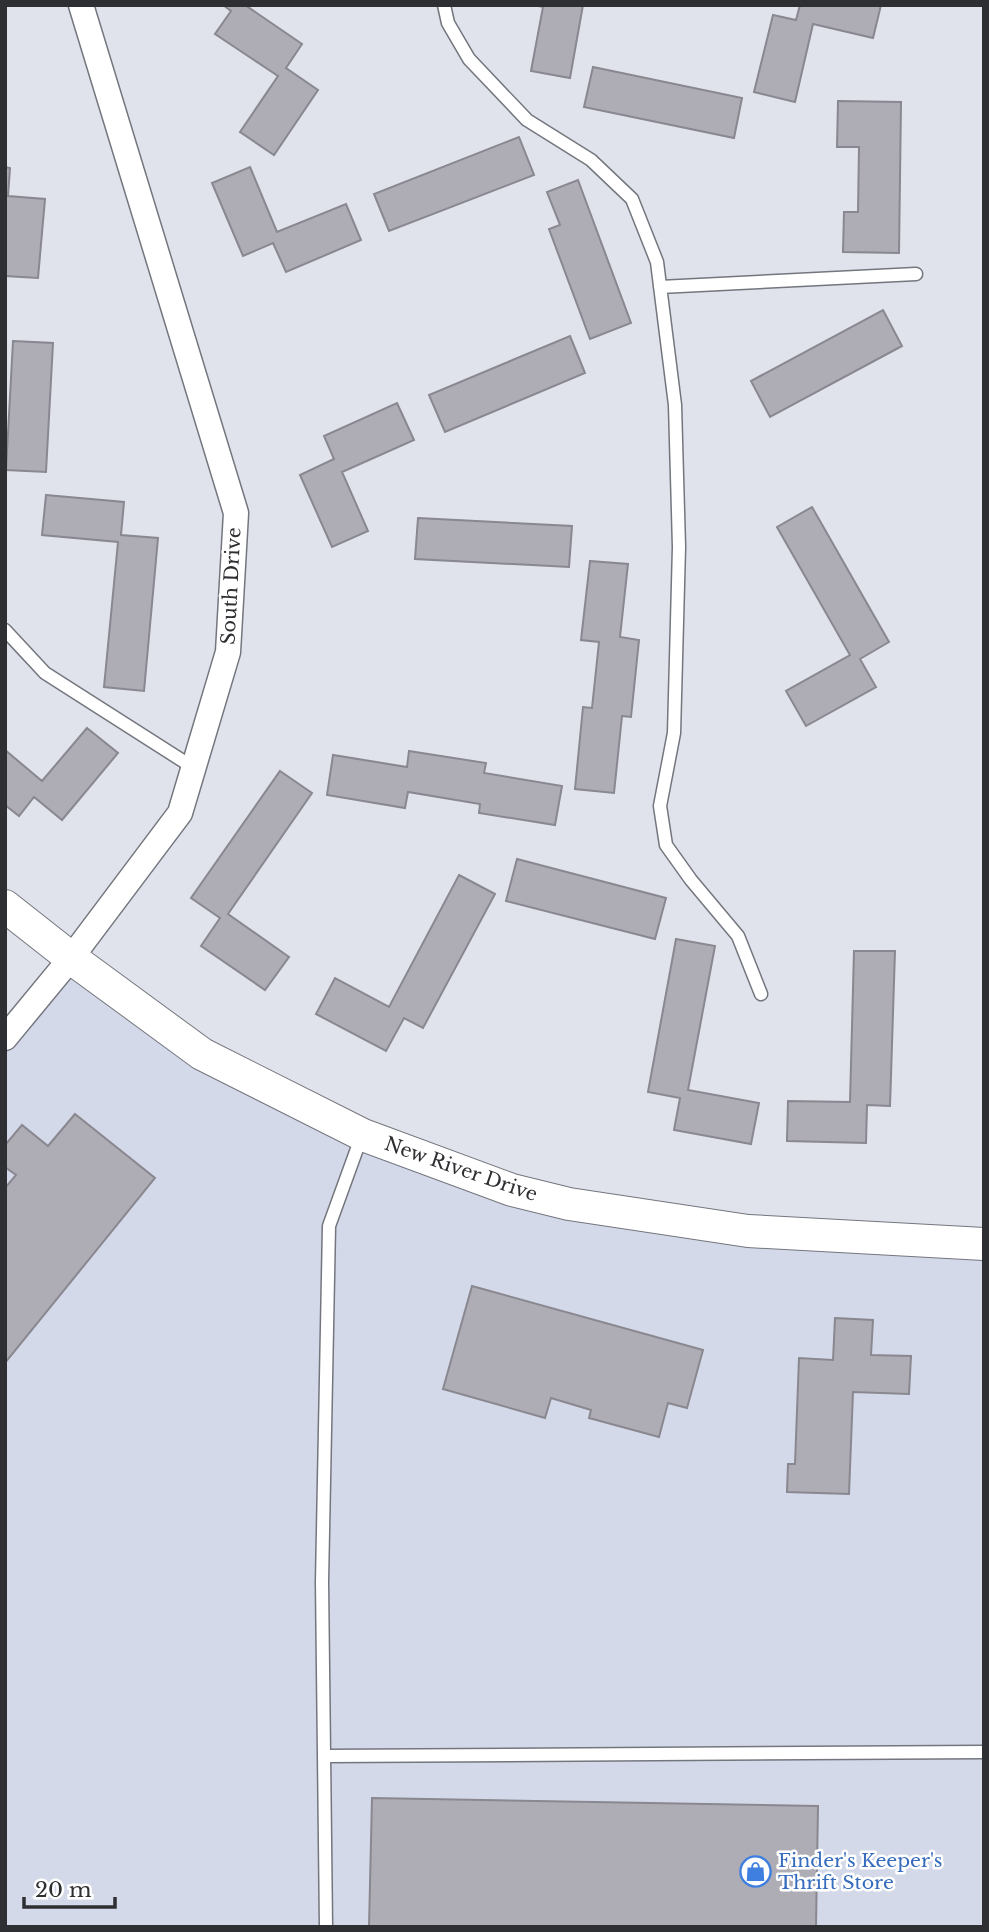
<svg xmlns="http://www.w3.org/2000/svg" width="989" height="1932" viewBox="0 0 989 1932" font-family="'Libre Baskerville',serif">
<style>
.built{fill:#d4d9e9}
.building{fill:#aeadb5;stroke:#89878f;stroke-width:2}
.lines{fill:none;stroke-linecap:round;stroke-linejoin:round}
.service-casing{stroke:#74767e;stroke-width:15}
.minor-casing{stroke:#74767e;stroke-width:27}
.tertiary-casing{stroke:#74767e;stroke-width:34}
.service{stroke:#fff;stroke-width:12}
.minor{stroke:#fff;stroke-width:24}
.tertiary{stroke:#fff;stroke-width:32}
.labels{text-anchor:middle;dominant-baseline:central;stroke-width:5;stroke-linejoin:round;paint-order:stroke}
.street-label{font-size:19px;fill:#2e2f32;stroke:#fff}
.shop-label{font-size:19px;fill:#366cbe;stroke:#fff;text-anchor:start}
</style>
<rect width="100%" height="100%" fill="#e0e3eb"/>
<path class="built" d="M71 958 203 1054 512 1190 984 1244V1927H5V1038Z"/>
<path class="building" d="M223 5H245L302 44 286 68 318 90 274 155 240 132 278 76 215 34 231 11Z
M534 5H583L570 78 531 71 543 7Z
M800 5H881L873 38 813 24 795 102 754 92 773 15 796 20Z
M593 67 742 98 734 138 584 107Z
M838 101 901 102 899 253 843 252 844 212H858L859 147H837Z
M519 137 534 175 389 231 374 194Z
M5 167 10 168 8 196 45 199 38 278 5 276Z
M250 167 277 232 346 204 361 240 286 272 273 243 243 256 212 183Z
M578 180 631 323 590 339 549 229 560 225 547 192Z
M883 310 902 346 770 417 751 381Z
M570 336 585 373 445 432 429 395Z
M13 341 53 343 46 472 6 470Z
M397 403 414 440 342 472 368 531 332 547 300 475 334 459 324 436Z
M46 495 124 502 121 535 158 538 144 691 104 687 118 542 42 535Z
M812 507 889 642 860 659 876 687 806 726 786 691 850 655 777 527Z
M418 518 572 526 569 567 415 559Z
M590 561 628 564 620 637 639 640 631 717 622 716 614 793 575 789 583 707 592 708 599 642 581 640Z
M87 728 118 753 62 820 34 797 19 816 5 805V750L42 781Z
M409 751 486 763 484 773 562 786 555 825 479 813 480 804 408 792 405 808 327 795 333 755 407 767Z
M280 771 312 793 228 914 289 957 265 990 201 946 220 918 191 898Z
M517 859 666 898 655 939 506 901Z
M459 875 495 894 423 1028 404 1018 386 1051 316 1014 335 978 389 1007Z
M676 939 715 946 688 1090 759 1103 751 1144 674 1130 680 1098 648 1092Z
M854 951H895L890 1106 867 1105 866 1143 787 1141 788 1101 850 1102Z
M75 1114 155 1178 5 1363V1188L16 1175 5 1167V1145L22 1125 48 1146Z
M472 1286 703 1350 687 1408 668 1403 659 1437 589 1418 591 1410 551 1398 545 1418 443 1389Z
M835 1318 873 1320 871 1355 911 1356 909 1394 853 1392 849 1494 787 1492 788 1464H795L799 1358 833 1360Z
M372 1798 818 1806 816 1927H369Z"/>
<g class="lines">
<defs>
<path id="service" d="M444 5 448 23 469 59 527 120 591 160 632 199 657 262 675 405 679 547 674 733 660 806 666 845 691 880 738 936 761 994
M660 287 916 274
M5 630 45 673 194 768
M325 1756 984 1752
M326 1927 322 1582 329 1226 362 1135"/>
<path id="minor" d="M5 1038 71 958 180 813 228 652 236 513 81 5"/>
<path id="tertiary" d="M5 906 71 958 202 1054 363 1135 512 1190 569 1204 748 1231 984 1244"/>
</defs>
<use href="#service" class="service-casing"/>
<use href="#minor" class="minor-casing"/>
<use href="#tertiary" class="tertiary-casing"/>
<use href="#service" class="service"/>
<use href="#minor" class="minor"/>
<use href="#tertiary" class="tertiary"/>
</g>
<defs>
<symbol id="shop-ring" viewBox="-11 -11 22 22"><circle r="9.5" fill="#fff" stroke="#3f7fe0" stroke-width="1.5"/><path d="M-5-2.5h2.3a2.7 3.5 0 0 1 5.4 0H5L5.5 6h-11ZM-1.5-2.5h3a1.5 2.3 0 0 0-3 0Z" fill="#3f7fe0"/></symbol>
</defs>
<g fill-rule="evenodd">
<use href="#shop-ring" x="738" y="1854" width="35" height="35"/>
</g>
<g class="labels">
<g class="street-label">
<text transform="translate(231 586) rotate(-87)">South Drive</text>
<text transform="translate(461 1169) rotate(19)">New River Drive</text>
</g>
<g class="shop-label">
<text x="778" y="1860">Finder's Keeper's<tspan x="778" dy="22">Thrift Store</tspan></text>
</g>
</g>
<rect width="989" height="1932" fill="none" stroke="#2e2f32" stroke-width="14"/>
<path d="M24 1897v10h91v-10" fill="none" stroke="#2e2f32" stroke-width="3.5"/>
<text x="35" y="1897" font-size="21" fill="#2e2f32" stroke="#ffffff" stroke-width="5" paint-order="stroke">20 m</text>
</svg>
